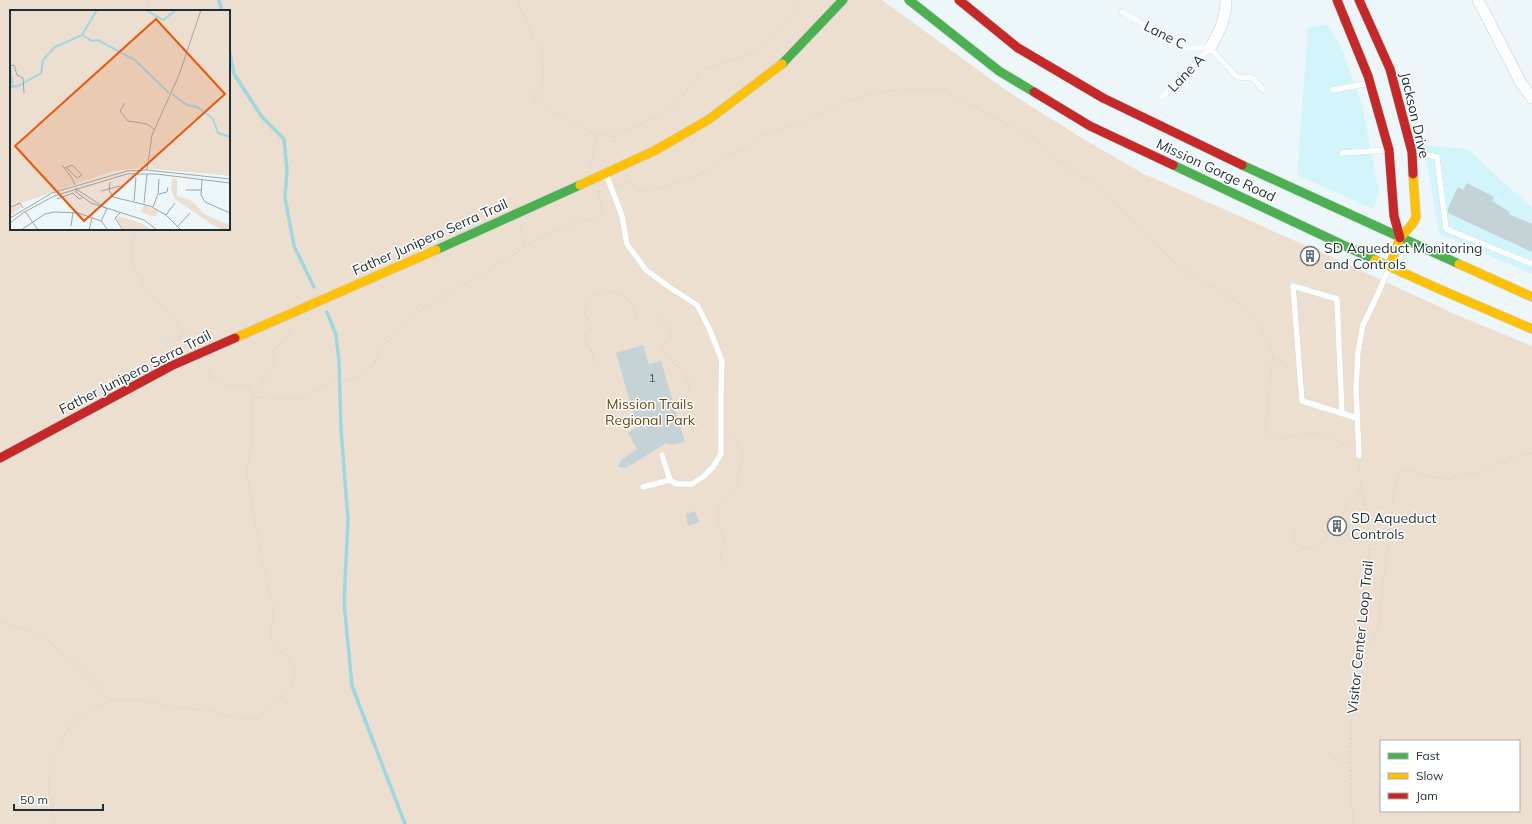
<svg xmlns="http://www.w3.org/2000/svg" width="1532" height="824" viewBox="0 0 1532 824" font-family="Mulish,sans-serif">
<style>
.built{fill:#d2f5fc}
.green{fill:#ecdfd0;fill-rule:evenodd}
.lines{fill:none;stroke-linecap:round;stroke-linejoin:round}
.stream{stroke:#9dd7e1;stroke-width:3.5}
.building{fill:#c6d3d6}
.lane-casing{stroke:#c5d3d5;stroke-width:6}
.street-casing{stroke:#c5d3d5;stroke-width:12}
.fast-casing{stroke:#c5d3d5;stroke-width:10}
.slow-casing{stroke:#c5d3d5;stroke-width:10}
.jam-casing{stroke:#c5d3d5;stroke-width:10}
.path{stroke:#d1d5d6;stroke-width:2;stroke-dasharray:1 3;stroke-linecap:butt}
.lane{stroke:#fcfefe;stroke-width:5.5}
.street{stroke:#fcfefe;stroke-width:11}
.fast{stroke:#4caf50;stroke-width:9}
.slow{stroke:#ffc107;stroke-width:9}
.jam{stroke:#c62828;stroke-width:9}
.labels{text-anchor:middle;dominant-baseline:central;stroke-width:3;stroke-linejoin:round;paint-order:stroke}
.number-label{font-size:12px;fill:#48595c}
.street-label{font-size:14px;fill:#1e3033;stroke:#fff}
.poi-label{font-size:14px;fill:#1e3033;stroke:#fff;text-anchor:start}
.park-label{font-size:14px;fill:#6f450d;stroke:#fff}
.inset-river{fill:none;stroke:#9dd7e1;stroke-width:2}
.inset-road{fill:none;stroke:#9aa7a9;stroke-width:1}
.view{fill:#e8590c;fill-opacity:0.15;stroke:#e8590c;stroke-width:2}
.inset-edge{fill:none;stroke:#1e3033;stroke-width:2}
</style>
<rect width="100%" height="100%" fill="#edf6f8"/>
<path class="built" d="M1327 24 1341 47 1362 105 1379 191 1373 209 1297 175 1308 28Z
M1424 145 1467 149 1532 208V274L1439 234Z"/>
<path class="green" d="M0 0H882L1007 91 1085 140 1144 174 1334 258 1459 316 1532 346V824H0ZM11 11H229V229H11ZM1381 741H1519V811H1381Z"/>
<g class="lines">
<path class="stream" d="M219 0 222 11
M229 49 234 74 262 117 284 139 287 170 285 197 294 246 314 287
M327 312 336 335 339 362 341 429 348 520 344 602 352 686 405 824"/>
</g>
<path class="building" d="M1467 183 1494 197 1492 201 1510 212 1509 214 1532 224V252L1448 213V208L1458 187 1463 190Z
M643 345 649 364 661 361 685 442 670 445 666 443 626 468 618 467 621 460 637 449 628 433 637 427 616 353Z
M695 511 699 522 688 526 686 514Z"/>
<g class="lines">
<defs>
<path id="lane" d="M1122 12 1186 48H1210
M1210 48 1237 77 1253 78 1263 90
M1333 90 1370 83
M1162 97 1210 48
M1413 152 1437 157 1446 229 1532 264
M1342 153 1387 150
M606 174 622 216 627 244 646 270 669 287 697 305 709 328 722 361 721 393V454L713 467 704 476 692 484H677L670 480 643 487
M1342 413 1337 299 1293 286 1302 401 1357 418
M662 455 670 480
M1359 456 1356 388 1358 352 1363 325 1377 296 1389 268"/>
<path id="street" d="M1478 0 1521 83 1532 98
M1210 48C1219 32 1226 19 1226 0"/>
<path id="fast" d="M909 0 999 71 1034 92
M782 64 843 0
M1173 165 1375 260
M1242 165 1459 264
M436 250 580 185"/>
<path id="slow" d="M580 185 654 151 708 120 782 64
M1375 260 1439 289 1532 329
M1459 264 1532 297
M1390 266 1400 238 1413 223 1416 217 1413 174
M235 338 436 250"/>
<path id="jam" d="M959 0 1018 48 1103 98 1242 165
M1337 0 1368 76 1389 150 1394 216 1400 238
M1359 0 1390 69 1412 152 1413 174
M1034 92 1090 126 1173 165
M0 458 171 366 235 338"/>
</defs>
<use href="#lane" class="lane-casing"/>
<use href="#street" class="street-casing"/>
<use href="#fast" class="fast-casing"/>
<use href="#slow" class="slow-casing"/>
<use href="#jam" class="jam-casing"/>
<path class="path" d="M519 0 522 12 535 41 542 51 544 85 533 94 534 100 549 110 568 118 597 135 616 136
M146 11 148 0
M616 153V136L628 129 658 117 676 105 701 70 752 53 796 11 802 0
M590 165 597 135
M618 185 628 182 637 190 647 191 675 184 700 174 730 154 742 149 762 136 795 125 839 103 882 91 943 89 1044 145 1055 157 1081 178 1089 179 1103 189 1172 260 1201 283 1213 287 1248 309 1263 330 1273 354 1266 423C1266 449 1281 438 1297 435 1301 434 1307 433 1312 433 1322 433 1342 442 1350 448
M520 227 525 246
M134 229C134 239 131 251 133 260 142 295 173 314 191 342
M658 319C667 323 670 326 671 336L662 346C666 366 692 367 689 390 687 398 681 401 674 404
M158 340 168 342 177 341 184 332
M1273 358 1290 366
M207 365 210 376 224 384 249 387 253 397
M595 367 591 351 583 336C586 330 588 330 594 330L595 328C593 322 586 320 585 312 584 295 608 288 621 295 630 299 634 309 638 318
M253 397 264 380 274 368 273 352 289 333 290 329
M1294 529V538L1300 548 1313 549 1323 541 1362 486
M726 569 720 558 725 541 717 522 719 507 723 500 735 491 743 453 735 439 730 434
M0 623 18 627 47 639 89 676 110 700
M1357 661 1366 654 1378 628 1394 488 1398 473 1408 470 1433 477 1449 480 1462 474H1475L1512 457 1532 453
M1325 752 1350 765
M55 824 49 796V777L58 749 71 724 91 709 110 700H141L176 708 212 710 227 716 249 719 261 716 291 688 294 679V667L288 657 280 651 271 640 273 609 263 565 247 471 252 438 253 397 301 399 330 381H343L362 376 373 366 381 348 424 308 512 256 526 245 575 222 595 220 602 216 599 191
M1353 824C1349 769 1350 715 1357 660 1360 625 1366 590 1369 555 1371 525 1361 494 1359 464"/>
<use href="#lane" class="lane"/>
<use href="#street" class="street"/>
<use href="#fast" class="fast"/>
<use href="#slow" class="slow"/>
<use href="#jam" class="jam"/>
</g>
<defs>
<symbol id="building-ring" viewBox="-11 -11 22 22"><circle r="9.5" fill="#fff" stroke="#667578" stroke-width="1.5"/><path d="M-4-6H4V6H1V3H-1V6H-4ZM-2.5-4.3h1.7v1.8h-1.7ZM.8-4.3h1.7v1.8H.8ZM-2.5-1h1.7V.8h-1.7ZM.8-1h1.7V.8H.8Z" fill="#667578"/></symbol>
</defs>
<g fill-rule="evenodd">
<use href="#building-ring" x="1299" y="245" width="22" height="22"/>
<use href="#building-ring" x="1326" y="515" width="22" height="22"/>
</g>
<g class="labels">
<g class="number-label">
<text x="652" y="377">1</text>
</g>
<g class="street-label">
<text transform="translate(1165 35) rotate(27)">Lane C</text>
<text transform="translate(1186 73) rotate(-46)">Lane A</text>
<text transform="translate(1415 115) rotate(77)">Jackson Drive</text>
<text transform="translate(1216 170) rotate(25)">Mission Gorge Road</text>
<text transform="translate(430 237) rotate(-24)">Father Junipero Serra Trail</text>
<text transform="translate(135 372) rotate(-27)">Father Junipero Serra Trail</text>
<text transform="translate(1360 637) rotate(-84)">Visitor Center Loop Trail</text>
</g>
<g class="poi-label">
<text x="1324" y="248">SD Aqueduct Monitoring<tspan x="1324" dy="16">and Controls</tspan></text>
<text x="1351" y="518">SD Aqueduct<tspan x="1351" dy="16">Controls</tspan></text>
</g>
<g class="park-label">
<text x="650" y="404">Mission Trails<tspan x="650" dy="16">Regional Park</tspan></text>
</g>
</g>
<g transform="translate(10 10)">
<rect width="220" height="220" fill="#edf6f8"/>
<path d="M0 0H220V166L133 158 103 161 9 194 11 197 0 206ZM162 168 167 169V186L181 190 194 204 220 215V220H213L203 215 165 189 161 179ZM134 195 148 201 145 207 131 202ZM109 206 133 214 142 220H114L106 207Z" fill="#ecdfd0"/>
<path class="inset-river" d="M136 0 153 10 166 0M72 25 82 31 88 30 125 50 159 83M0 56 3 77M0 77 8 76 31 63 33 50 45 37 72 25 87 0M162 84 177 95 187 97 198 105 203 109 208 123 220 127"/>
<path class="inset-road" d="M0 56 4 55 7 65 13 68 14 83M115 93 110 101 118 111 137 114 144 119M52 155 62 168 65 175M55 158 62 155 72 165 67 168 57 158M137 160 142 125 169 65 191 0M192 170 191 185 195 192 220 203M100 172 99 180 103 187 140 196 156 205 171 220M66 178V182L81 193 134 210 147 220M66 179 97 199M176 180H191M91 181 110 176M149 184 157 182 158 177M47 189 63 183 69 189 72 188M124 191 126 167M134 193 137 164M1 197 10 193 13 198M143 197 148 184 149 169M15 201 28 220M110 203 105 208 113 220M156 205 165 193M0 208 42 183 117 161 137 160 220 169M91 211 97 199M0 213 13 203 44 186 117 164H146L220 173M61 216 63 202M168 216 180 203M11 220 35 204 44 202 68 203 91 211 98 220M79 220 82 208"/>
<path class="view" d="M146 9 215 84 74 211 5 136Z"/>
<rect width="220" height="220" class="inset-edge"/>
</g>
<rect x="1380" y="740" width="140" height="72" fill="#ffffff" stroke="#a5acad"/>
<rect x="1388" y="753" width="20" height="6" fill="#4caf50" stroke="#a5acad"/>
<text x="1416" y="760" font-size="12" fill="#1e3033">Fast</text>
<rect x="1388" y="773" width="20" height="6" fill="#ffc107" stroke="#a5acad"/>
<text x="1416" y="780" font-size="12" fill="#1e3033">Slow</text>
<rect x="1388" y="793" width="20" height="6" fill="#c62828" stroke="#a5acad"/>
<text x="1416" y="800" font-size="12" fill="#1e3033">Jam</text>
<path d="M14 804v6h89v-6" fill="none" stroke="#1e3033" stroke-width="2"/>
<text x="20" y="804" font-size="12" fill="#1e3033" stroke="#ffffff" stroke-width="3" paint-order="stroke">50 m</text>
</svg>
